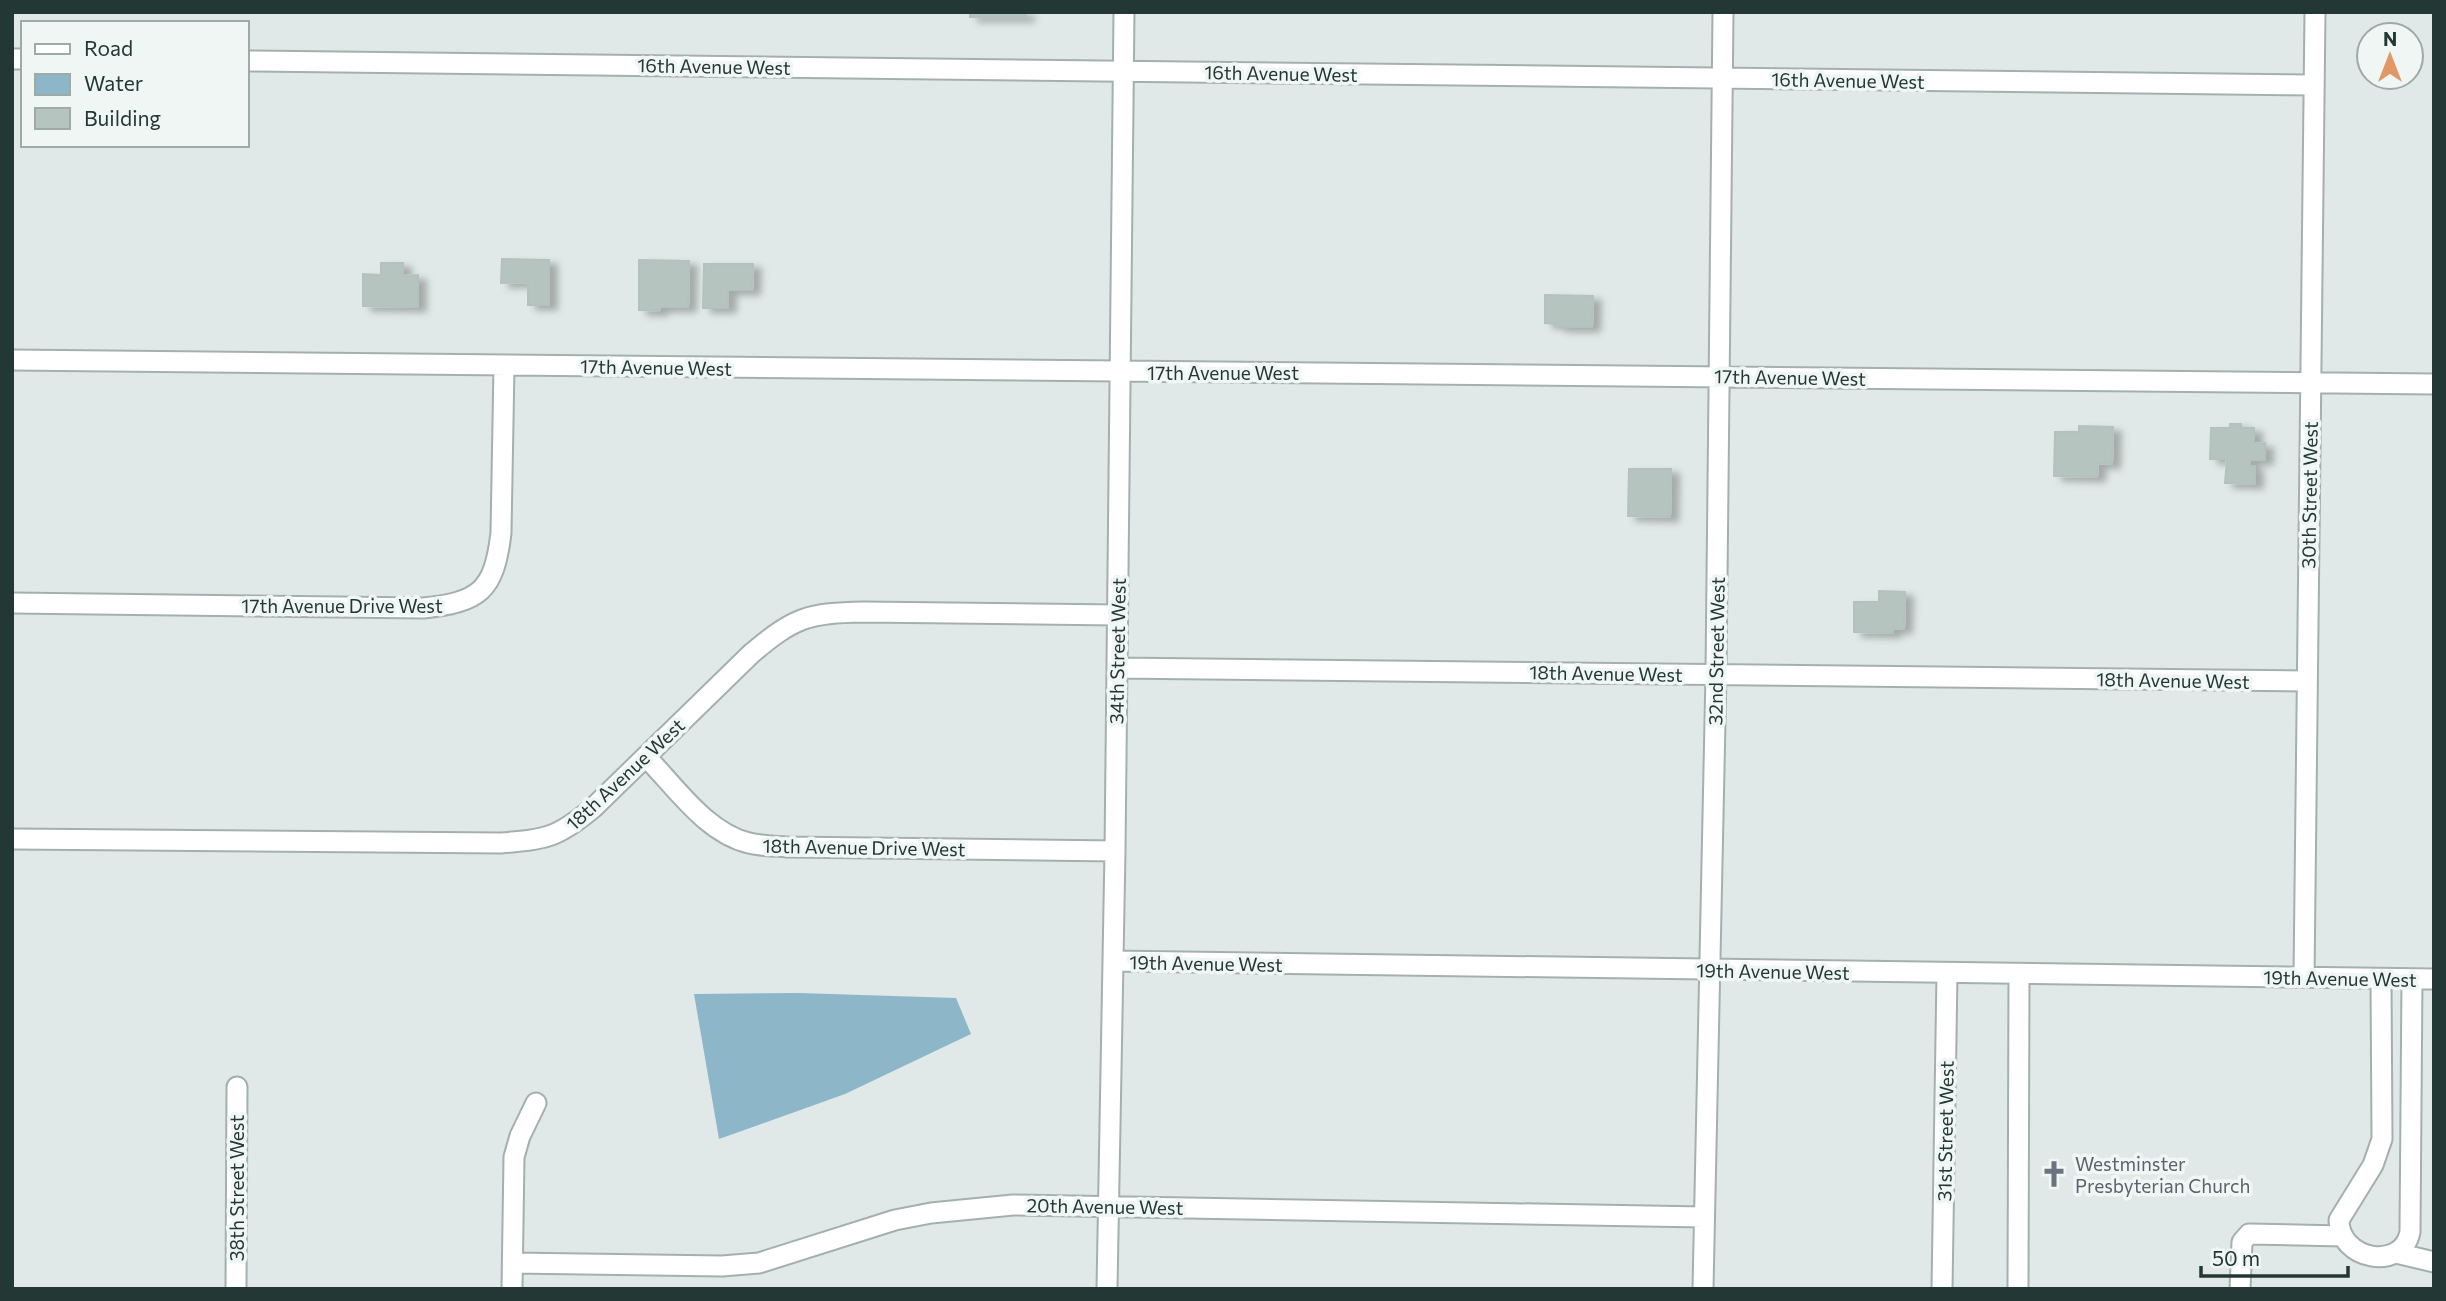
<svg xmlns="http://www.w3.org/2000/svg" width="2446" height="1301" viewBox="0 0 2446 1301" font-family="Commissioner,sans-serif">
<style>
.water{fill:#8eb6c9}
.building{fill:#b6c4c0;stroke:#b4c2be;stroke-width:2;filter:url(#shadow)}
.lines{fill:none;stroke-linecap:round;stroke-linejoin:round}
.minor-casing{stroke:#a4b0ae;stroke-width:23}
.minor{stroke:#fff;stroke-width:19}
.labels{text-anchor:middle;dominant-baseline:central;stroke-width:7;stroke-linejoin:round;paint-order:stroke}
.street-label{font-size:19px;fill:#233835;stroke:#f0f6f4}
.worship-label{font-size:19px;fill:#5b616d;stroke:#f0f6f4;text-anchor:start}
</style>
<defs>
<filter id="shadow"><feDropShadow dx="8" dy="4.5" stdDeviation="3.5" flood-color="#0004"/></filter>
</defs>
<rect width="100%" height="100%" fill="#e0e9e7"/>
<path class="water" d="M799 993 956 998 971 1034 845 1094 719 1139 694 994Z"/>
<path class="building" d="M970 12H1026V17H970Z
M502 259 549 260V305H528V282L501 283Z
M639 260 689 261 688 307H660L659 311 639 310Z
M381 263H403V276L418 275V307L363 306V274L381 275Z
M704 264H753L752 290H728V308H703Z
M1545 295 1593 296 1592 327H1559L1558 324 1545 323Z
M2230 424H2241V428H2254V444L2265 443V460H2250V466H2255V484L2225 483 2227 459H2210L2211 428H2230Z
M2079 426 2113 427 2112 464 2098 463 2097 477 2054 476 2055 432H2079Z
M1629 469H1671L1670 517 1628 516Z
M1879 591 1905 592 1904 629 1893 628V633L1854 632V602H1879Z"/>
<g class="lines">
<defs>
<path id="minor" d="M12 59H23
M247 61 2314 85
M12 360 2434 384
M12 603 423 608C480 602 494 591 501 533L504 366
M1117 668 2306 681
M646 757C675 786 706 833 749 843 761 846 774 846 787 847L1115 851
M12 839 501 843C547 839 557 838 593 808L752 653C795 617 808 613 864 612L1117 615
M1113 961 2434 979
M2304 977 2315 12
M2381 979 2382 1139 2373 1165 2339 1220C2339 1260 2402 1272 2410 1232L2412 979
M2396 1253 2434 1262
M513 1263 722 1266 759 1263 895 1220 931 1213 1013 1205 1704 1217
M236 1289 237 1087
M512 1289 514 1157 520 1136 536 1103
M1107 1289 1115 851 1124 12
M1703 1289 1716 674 1723 12
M1942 1289 1947 973
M2018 1289 2019 974
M2240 1289 2242 1242 2249 1234 2343 1236"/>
</defs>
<use href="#minor" class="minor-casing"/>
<use href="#minor" class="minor"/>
</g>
<defs>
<symbol id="church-bare" viewBox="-9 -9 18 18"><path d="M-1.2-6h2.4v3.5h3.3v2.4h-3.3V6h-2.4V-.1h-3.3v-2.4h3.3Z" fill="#6b7280" stroke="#f0f6f4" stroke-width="2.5" paint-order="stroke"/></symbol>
</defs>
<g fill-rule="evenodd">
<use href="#church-bare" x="2035" y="1155" width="38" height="38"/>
</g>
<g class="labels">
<g class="street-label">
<text transform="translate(714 66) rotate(1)">16th Avenue West</text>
<text transform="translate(1281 73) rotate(1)">16th Avenue West</text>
<text transform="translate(1848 80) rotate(1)">16th Avenue West</text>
<text transform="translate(656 367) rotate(1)">17th Avenue West</text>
<text x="1223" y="372">17th Avenue West</text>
<text transform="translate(1790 377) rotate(1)">17th Avenue West</text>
<text transform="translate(2309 495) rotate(-89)">30th Street West</text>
<text x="342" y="605">17th Avenue Drive West</text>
<text transform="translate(1117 651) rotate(-89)">34th Street West</text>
<text transform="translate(1716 651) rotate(-89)">32nd Street West</text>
<text transform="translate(1606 673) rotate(1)">18th Avenue West</text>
<text transform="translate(2173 680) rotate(1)">18th Avenue West</text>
<text transform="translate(625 774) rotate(-43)">18th Avenue West</text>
<text transform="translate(864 847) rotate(1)">18th Avenue Drive West</text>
<text transform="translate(1206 963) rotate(1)">19th Avenue West</text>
<text transform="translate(1773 971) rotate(1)">19th Avenue West</text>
<text transform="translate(2340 978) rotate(1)">19th Avenue West</text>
<text transform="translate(1945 1131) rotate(-89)">31st Street West</text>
<text transform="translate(236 1188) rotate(-90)">38th Street West</text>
<text transform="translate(1105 1206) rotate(1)">20th Avenue West</text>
</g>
<g class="worship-label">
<text x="2075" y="1163">Westminster<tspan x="2075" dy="22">Presbyterian Church</tspan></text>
</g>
</g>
<rect width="2446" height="1301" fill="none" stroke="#233835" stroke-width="28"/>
<rect x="21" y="21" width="228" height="126" fill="#f0f6f4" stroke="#9eaaa8" stroke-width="2"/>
<rect x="35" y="44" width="35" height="10" fill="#ffffff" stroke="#9eaaa8" stroke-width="2"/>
<text x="84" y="56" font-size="21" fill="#233835">Road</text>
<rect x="35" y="74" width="35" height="21" fill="#8eb6c9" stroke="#9eaaa8" stroke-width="2"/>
<text x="84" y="91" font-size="21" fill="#233835">Water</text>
<rect x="35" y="108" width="35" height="21" fill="#b6c4c0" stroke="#9eaaa8" stroke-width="2"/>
<text x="84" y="126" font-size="21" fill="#233835">Building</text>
<g transform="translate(2390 56)"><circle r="33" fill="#f0f6f4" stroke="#9eaaa8" stroke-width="2"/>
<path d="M0-5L12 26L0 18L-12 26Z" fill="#e29866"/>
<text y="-10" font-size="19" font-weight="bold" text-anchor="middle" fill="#233835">N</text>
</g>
<path d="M2201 1266v10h147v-10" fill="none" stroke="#233835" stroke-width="3.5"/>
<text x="2212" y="1266" font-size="21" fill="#233835" stroke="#f0f6f4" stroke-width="5" paint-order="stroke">50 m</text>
</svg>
